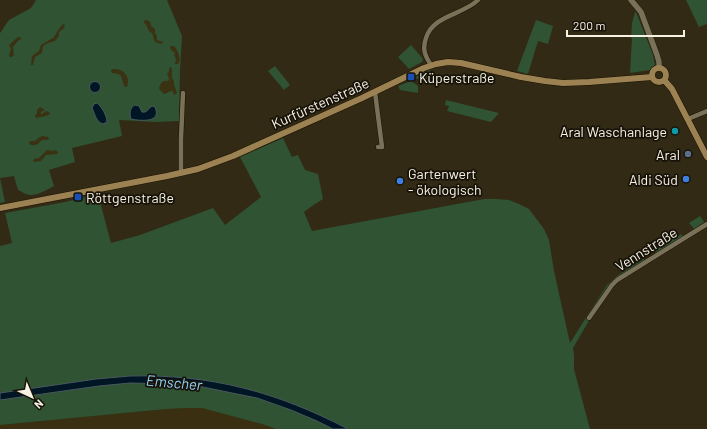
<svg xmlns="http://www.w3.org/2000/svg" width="707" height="429" viewBox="0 0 707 429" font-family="Barlow,sans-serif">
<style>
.built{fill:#3a3011}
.green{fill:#2f5333}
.sand{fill:#3a3212}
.water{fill:#001625;stroke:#4a585e}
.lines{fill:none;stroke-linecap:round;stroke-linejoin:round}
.minor-casing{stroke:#1a1200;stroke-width:5.5}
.tertiary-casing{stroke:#1a1200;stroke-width:6}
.secondary-casing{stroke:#1a1200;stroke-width:7}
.minor{stroke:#7a7159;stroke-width:4.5}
.tertiary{stroke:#7a7159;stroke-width:5.5}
.secondary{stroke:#9c8253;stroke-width:6}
.transit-dot{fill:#1a4fb4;stroke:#171309;stroke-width:1.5}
.culture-dot{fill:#0f9aa8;stroke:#171309;stroke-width:1.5}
.service-dot{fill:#5c6f8a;stroke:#171309;stroke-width:1.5}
.shop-dot{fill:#3f7fe0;stroke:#171309;stroke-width:1.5}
.labels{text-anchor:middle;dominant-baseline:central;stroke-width:3.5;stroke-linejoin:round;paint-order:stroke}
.poi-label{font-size:14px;fill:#f7f2e4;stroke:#171309;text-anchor:start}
.street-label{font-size:14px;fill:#f7f2e4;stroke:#171309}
.water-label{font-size:15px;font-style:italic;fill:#90d1f8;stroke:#171309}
</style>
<rect width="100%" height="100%" fill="#322a14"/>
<path class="built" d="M186 408H202L262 424 276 429H0V425L166 409Z"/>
<path class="green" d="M36 0H167L182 36 180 71 179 121 155 122 119 120 122 136 72 148 75 162 49 170 54 186C49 189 36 196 30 195 26 195 21 191 18 190L14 176 0 178 5 202 0 203V33L9 20 31 8Z
M686 0H707V24L699 27Z
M635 12H636L653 55 655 65 650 70 630 73 632 38H631L632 23Z
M536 20 553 26 548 44 538 41 528 74 517 71Z
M411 45 423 59 422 62 409 69 398 57Z
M275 66 290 85 284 90 268 71Z
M430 70 427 81 415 78 422 73Z
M411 81 418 86V93L400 90 398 86Z
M446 100 499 113 491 122 447 111 449 106 445 105Z
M283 138 292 157 298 155 305 170 318 174 323 199 312 206 304 212 312 231 484 199H497L509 200 519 204 529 209 544 229 549 240 554 271 570 343 587 316 607 285 617 276 644 258 645 262 621 276 590 319 573 348 574 355V369L590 429H276L262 424 202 408H186L166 409 0 425V246L12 243 5 213 65 202 98 194 111 243 140 235 213 208 225 225 261 197 240 157Z
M700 216 704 222 694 229 689 223Z
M681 234 683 237 657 254 654 251Z"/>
<path class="sand" d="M145 20H147L150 22 151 26 155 29V33L157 36V40L163 42 162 44C152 42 155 40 152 33 151 32 150 32 149 31 147 27 147 25 144 23Z
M63 24 65 25 64 28 59 32V36L55 41 48 43 43 46 42 53 35 57 33 65H31L32 56 39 51 41 45 53 38 56 34 58 30Z
M18 37H20L21 39 18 41 13 47 14 55 12 57H10L9 55 11 49 9 45Z
M171 46H174C178 51 182 59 178 64H175L176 59 174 55 175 53 171 50 170 47Z
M171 67 172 69V78L174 81V85L176 90 177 93 176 94 174 95 173 92 171 91 167 93 164 94 160 90 159 88C161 83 162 80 168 81L169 79V78L167 74 169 71V68Z
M112 69C123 68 131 76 127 87H125C120 78 125 74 112 73L111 71Z
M40 107 45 110 41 112V114H42L46 111 49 112 50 114 46 116 36 118 35 116 37 113V110Z
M42 136 48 137 49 139 48 140H42C38 144 36 147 29 144L30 141H35L38 138Z
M47 150 52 151 56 150 57 151 58 153 57 154 46 155 41 161 35 162 33 161 34 159 39 158Z"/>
<path class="water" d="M89.5 87a5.5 5.5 0 1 1 11 0a5.5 5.5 0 1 1-11 0Z
M97 103C102 107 107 116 107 122L103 124C96 122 95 114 92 108L94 104Z
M135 105 139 106 142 112C147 113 148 109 152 106L155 107C162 123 141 121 131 119 129 114 130 107 135 105Z
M130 376C211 374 277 392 348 429H333L317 421 291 410 257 398 232 393 203 387 175 384 130 383 99 386 0 400V393L96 379Z"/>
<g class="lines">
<defs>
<path id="minor" d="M431 65C425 56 422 49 426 38 433 15 463 15 478 0
M375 92 382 147H378
M688 119 707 111
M181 173V139L183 93
M589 318 612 285 617 280 707 224"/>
<path id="tertiary" d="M631 0 641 12 657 55 659 62V68"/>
<path id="secondary" d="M652 75a7 7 0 1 1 14 0a7 7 0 1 1-14 0Z
M665 81 672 89 707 157
M0 208 167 176 198 169 233 156 362 98 424 68 436 64 448 62 461 63 521 77 545 81 563 83 589 82 652 77"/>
</defs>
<use href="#minor" class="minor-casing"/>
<use href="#tertiary" class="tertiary-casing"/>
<use href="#secondary" class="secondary-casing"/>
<use href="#minor" class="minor"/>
<use href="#tertiary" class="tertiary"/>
<use href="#secondary" class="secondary"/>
</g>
<g class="transit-dot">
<rect x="407" y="73" width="8" height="8" rx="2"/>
<rect x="74" y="193" width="8" height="8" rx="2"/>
</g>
<circle class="culture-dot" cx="675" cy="131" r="4"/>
<circle class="service-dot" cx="688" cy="154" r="4"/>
<g class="shop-dot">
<circle cx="686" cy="179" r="4"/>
<circle cx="400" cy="181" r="4"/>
</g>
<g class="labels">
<g class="poi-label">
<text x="419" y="77">Küperstraße</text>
<text x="667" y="131" text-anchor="end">Aral Waschanlage</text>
<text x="680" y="154" text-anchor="end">Aral</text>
<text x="408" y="173">Gartenwert<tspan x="408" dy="16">- ökologisch</tspan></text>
<text x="678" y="179" text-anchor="end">Aldi Süd</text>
<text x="86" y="197">Röttgenstraße</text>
</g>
<g class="street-label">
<text transform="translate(320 103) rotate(-24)">Kurfürstenstraße</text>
<text transform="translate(646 249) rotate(-32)">Vennstraße</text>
</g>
<g class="water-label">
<text transform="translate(174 382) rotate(5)">Emscher</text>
</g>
</g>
<g transform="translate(32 397) rotate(136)" stroke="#171309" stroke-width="3" paint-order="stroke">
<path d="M0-3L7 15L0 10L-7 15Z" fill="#f7f2e4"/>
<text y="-6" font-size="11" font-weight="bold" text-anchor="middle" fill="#f7f2e4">N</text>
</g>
<path d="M567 30v6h117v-6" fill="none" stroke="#f7f2e4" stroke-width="2"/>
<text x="573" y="30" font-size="12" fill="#f7f2e4" stroke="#171309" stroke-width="3" paint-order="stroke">200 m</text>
</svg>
